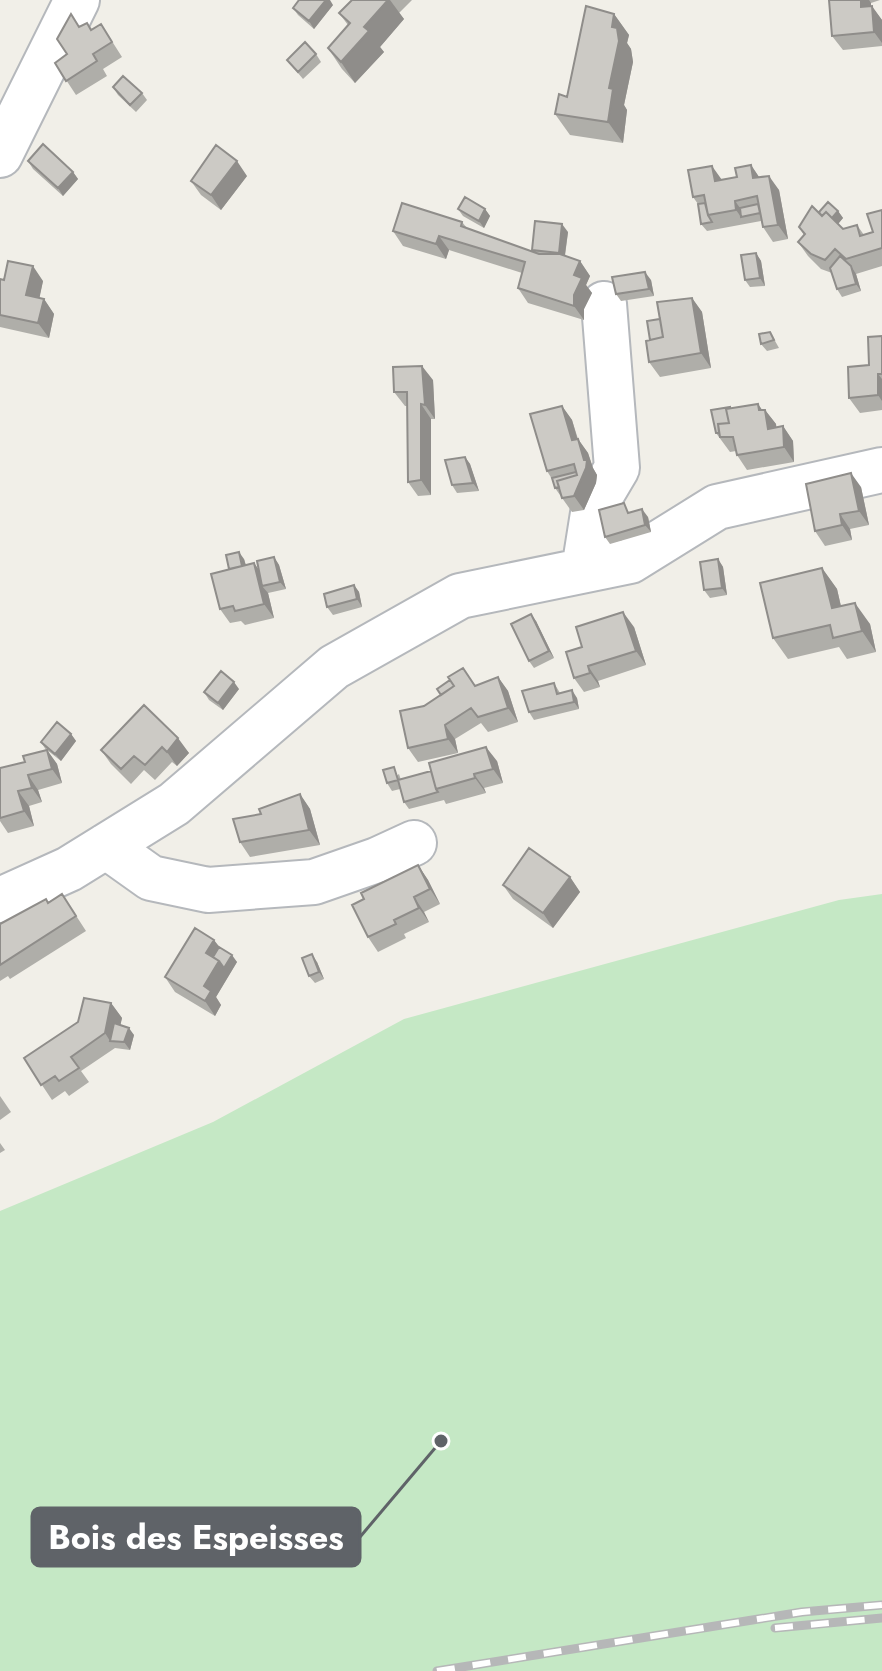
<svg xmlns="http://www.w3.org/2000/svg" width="882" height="1671" viewBox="0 0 882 1671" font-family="Jost,sans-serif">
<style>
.green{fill:#c5e8c5}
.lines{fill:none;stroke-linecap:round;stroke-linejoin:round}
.minor-casing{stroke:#b5b8bc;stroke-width:48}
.minor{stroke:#fff;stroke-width:44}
.rail-casing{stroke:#b6b7b8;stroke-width:9}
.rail{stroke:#fff;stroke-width:6;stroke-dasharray:18;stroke-linecap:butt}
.wall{fill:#afaea9}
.shaded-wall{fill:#8f8d8a}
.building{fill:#cccac5;stroke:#8f8d8a;stroke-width:2}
.leader{fill:none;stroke:#5f6368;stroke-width:3}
.callout-dot{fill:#5f6368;stroke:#fff;stroke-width:3}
.callout{fill:#5f6368;stroke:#5f6368;stroke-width:3}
.callout-label{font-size:34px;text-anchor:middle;font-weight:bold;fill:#fff}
</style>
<rect width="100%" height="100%" fill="#f1efe8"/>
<path class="green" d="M882 894V1671H0V1211L213 1122 404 1019 839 900Z"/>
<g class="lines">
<defs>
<path id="minor" d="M0 155 77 0
M584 570 594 507 617 468 604 304
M106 846 151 878 208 890 314 882 377 860 414 843
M0 900 69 869 174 804 334 667 460 596 630 561 717 507 882 470"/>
</defs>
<use href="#minor" class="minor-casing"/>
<use href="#minor" class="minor"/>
<defs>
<path id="rail" d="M775 1628 882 1618
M437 1671 802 1612 882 1605"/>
</defs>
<use href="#rail" class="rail-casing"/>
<use href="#rail" class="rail"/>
</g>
<path class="wall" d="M352 0H412L399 13 404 19 380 47 384 52 355 83 342 69 328 48 348 25 339 13Z
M829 0H880L871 3V6L882 20V46L843 50 832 36Z
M333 5 314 29 298 15 293 8Z
M614 14 629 35 627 43 631 49 633 62 624 105 627 110 623 143 570 135 555 114 567 97Z
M101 24 122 57 103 69 107 76 76 95 55 63 67 54 80 27 91 30Z
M316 54 321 62 303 79 287 60Z
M113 87 142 93 147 100 136 112 118 95Z
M28 161 73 172 78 179 63 196 33 169Z
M751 165 759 177 779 190 788 239 773 242 763 227 761 221 707 231 701 224 698 204 693 197 722 180 737 177Z
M247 176 221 210 201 195 191 181Z
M458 209H485L490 216 484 228 463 216Z
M882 210V266L856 274 861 291 842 297 837 289 832 273 821 269 808 256 798 242 804 235 799 227 819 212 838 211 843 218 838 224 843 229 857 225 864 235 873 232Z
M462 222 467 228 534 252 532 250 568 232 565 256 580 261 590 276 586 285 592 293 584 309V320L528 303 518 288 522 273 449 250 446 259 403 246 393 231Z
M756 253 761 261 765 286 750 287 745 280Z
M0 279 43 281 39 298 44 299 54 314 49 338 0 327Z
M651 280 654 296 621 301 616 294Z
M692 298 702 312 711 368 660 377 649 362 650 340Z
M770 332 779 348 767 351 761 344Z
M882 336V410L860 413 849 398 869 365Z
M433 380 435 419H431V495L418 496 408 482 407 406H405L394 392Z
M758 404 762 410H765L776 424V428L783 426 793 441 794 462 747 470 737 455 736 451 730 452 716 433 730 408Z
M562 406 572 420 578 439 588 453 593 468 597 475 596 483 584 510 572 512 555 488 552 479 547 471Z
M465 457 470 464 479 491 457 493 452 485Z
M861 487 869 525 850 529 852 540 825 546 815 531Z
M630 512 648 517 651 532 610 544 605 537Z
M274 557 279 565 286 589 268 593 274 618 245 625 241 621 230 623 220 609 229 569 244 559 246 565 254 563 259 570Z
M718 559 723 567 727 595 710 598 704 590Z
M822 568 837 589 841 606 870 624 876 652 847 659 839 647 788 659 773 638Z
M354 585 359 592 362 607 333 615 327 607Z
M536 621 554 658 534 668 529 661Z
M634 627 646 665 598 681 600 687 584 692 574 678 582 647Z
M498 677 508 691 518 722 488 732 481 723 455 739 458 753 418 762 408 748 424 706Z
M554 683 560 693 577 698 579 709 534 720 529 712Z
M239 689 223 710 209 700 204 692Z
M144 705 189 753 177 766 172 762 155 780 144 770 131 784 111 764 101 750Z
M71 734 76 741 61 761 47 750 57 764 62 783 38 790 42 802 29 806 34 826 8 833 0 821V768L25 762 46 750 41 742Z
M497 761 503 783 484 788 486 793 446 804 444 800 409 809 404 802 400 789 392 791 387 783 399 774 401 780Z
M300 794 310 809 320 845 250 857 240 842Z
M418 865 428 880 440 904 424 912 429 922 404 934 406 938 378 952 368 937 364 899Z
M570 877 580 892 553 928 513 899 503 885Z
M62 894 86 931 10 979 8 976 0 981V924L48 902Z
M219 947 237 962 216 997 221 1005 215 1016 175 992 165 977Z
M317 962 324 979 315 983 309 976Z
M111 1003 122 1018 120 1025 134 1035 130 1050 115 1048 81 1071 89 1082 69 1096 65 1091 52 1100 24 1058Z
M0 1096 11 1112 0 1120Z
M0 1143 5 1150 0 1153Z"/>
<path class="shaded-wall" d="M326 0H330L333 5 314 29 309 21Z
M388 0H390L404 19 380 47 384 52 355 83 341 62 364 27Z
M861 0H869L871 3V21L861 7Z
M872 6 882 20V43L874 32Z
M614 14 629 35 627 43 631 49 633 62 624 105 627 110 623 143 608 122 612 27Z
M237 161 247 176 221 210 211 195Z
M751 165 761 180 753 178Z
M712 166 722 180 715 181Z
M73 172 78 179 63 196 58 188Z
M769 176 779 190 788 239 778 225Z
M735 201 745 215 741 217 736 210Z
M485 209 490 216 484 228 479 221Z
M838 211 843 218 833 230 827 223Z
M562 224 568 232 564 261 559 253Z
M439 236 449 250 446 259 436 244Z
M756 253 761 261 765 286 760 278Z
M580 261 590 276 586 285 592 293 584 309V320L574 306V275Z
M33 266 43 281 37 310 26 295Z
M851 266 856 274 861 291 856 284Z
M645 272 651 280 654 296 649 289Z
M692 298 702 312 711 368 701 353Z
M44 299 54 314 49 338 38 323Z
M422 366 433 380 435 419 425 405Z
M878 374 882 379V401L878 395Z
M421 404 431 419V495L421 480Z
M758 404 767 417 765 410 776 424 779 444 768 429 759 410Z
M562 406 572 420 582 455 572 440Z
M783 426 793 441 794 462 784 447Z
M578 439 588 453 593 468 597 475 596 483 584 510 574 496 584 460Z
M465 457 470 464 479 491 473 483Z
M851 473 861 487 869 525 859 511Z
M642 509 648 517 651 532 645 525Z
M840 514 850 529 852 540 842 525Z
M239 552 244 559 250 581 245 574Z
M274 557 279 565 286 589 280 582Z
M718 559 723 567 727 595 722 588Z
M254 563 264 577 262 586 268 593 274 618 264 604Z
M822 568 837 589 846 629 832 608Z
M354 585 359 592 362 607 357 599Z
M855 603 870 624 876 652 862 631Z
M623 612 634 627 646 665 636 651Z
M531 614 536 621 554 658 549 651Z
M588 666 598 681 600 687 590 673Z
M498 677 508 691 518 722 508 708Z
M234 682 239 689 223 710 218 703Z
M572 690 577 698 579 709 574 702Z
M445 725 455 739 458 753 448 739Z
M71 734 76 741 61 761 55 754Z
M178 738 189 753 177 766 167 752Z
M486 747 497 761 503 783 493 769Z
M47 750 57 764 62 783 52 769Z
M474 774 484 788 486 793 475 778Z
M28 775 38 790 42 802 32 788Z
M18 791 29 806 34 826 24 811Z
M300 794 310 809 320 845 309 830Z
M418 865 428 880 440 904 430 889Z
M570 877 580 892 553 928 543 913Z
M414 897 424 912 429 922 419 908Z
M214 940 225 954 232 955 237 962 216 997 221 1005 215 1016 205 1001 204 986 206 953Z
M312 954 317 962 324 979 319 972Z
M111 1003 122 1018 117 1041H110L105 1033Z
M129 1028 134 1035 130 1050 124 1042Z"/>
<path class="building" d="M299 0H326L309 21 293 8Z
M352 0H388L364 27 369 31 341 62 328 48 350 23 339 13Z
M829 0H861V7L872 6 874 32 832 36Z
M586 6 614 14 612 27 617 28 619 41 609 88 613 89 608 122 555 114 559 94 567 97Z
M71 14 79 27 87 23 91 30 101 24 112 42 93 54 97 61 66 81 55 63 67 54 57 39Z
M305 42 316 54 298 72 287 60Z
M123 76 142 93 130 105 113 87Z
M43 144 73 172 58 188 28 161Z
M216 145 237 161 211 195 191 181Z
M751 165 753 178 769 176 778 225 763 227 757 196 735 201 736 210 708 215 704 195 693 197 688 170 712 166 715 181 737 177 735 168Z
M465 197 485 209 479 221 458 209Z
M828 202 838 211 832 218 826 212 822 216 819 212Z
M402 203 462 222 461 226 539 254H560L580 261 574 275 582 278 574 295V306L518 288 525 262 439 236 436 244 393 231Z
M705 203 708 215 712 222 701 224 698 204Z
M758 204 760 213 741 217 740 208Z
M812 206 822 216 826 212 843 229 857 225 860 236 873 232 867 214 882 210V248L846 259 835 249 825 260 811 254 798 242 805 234 799 227Z
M535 221 562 224 559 253 532 250Z
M756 253 760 278 745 280 741 255Z
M840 256 851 266 856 284 837 289 830 268Z
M8 261 33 266 26 295 44 299 38 323 0 315V279L4 280Z
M645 272 649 289 616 294 612 277Z
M692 298 701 353 649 362 646 341 663 337 657 302Z
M660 319 663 337 650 340 647 321Z
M770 332 774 340 761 344 759 334Z
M882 336V374H878V395L849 398 848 367 869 365 868 337Z
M422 366 425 405 421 404V480L408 482 407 392H394L393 367Z
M758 404 759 410H765L768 429 783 426 784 447 737 455 733 437H720L718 424 729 423 726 409Z
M562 406 572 440 578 439 584 460H587L586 468 574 496 562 498 557 481 577 475 574 464 547 471 530 414Z
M730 407V408L726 409 729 423 718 424 719 433H716L711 410Z
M465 457 473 483 452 485 445 460Z
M576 472 577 475 557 481 559 487 555 488 552 478Z
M851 473 859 511 840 514 842 525 815 531 806 484Z
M624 503 628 513 642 509 645 525 605 537 599 510Z
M239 552 242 566 229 569 226 555Z
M274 557 280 582 262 586 257 561Z
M718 559 722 588 704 590 700 562Z
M254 563 264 604 235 611 233 606 220 609 211 574Z
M822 568 832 608 855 603 862 631 833 638 830 625 773 638 760 583Z
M354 585 357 599 327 607 324 594Z
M623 612 636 651 588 666 590 673 574 678 566 652 582 647 576 627Z
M531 614 549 651 529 661 511 624Z
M463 668 475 686 498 677 508 708 478 717 471 708 445 725 448 739 408 748 400 711 424 706 454 686 448 677Z
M221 671 234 682 218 703 204 692Z
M450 680 454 686 441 695 437 689Z
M554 683 557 694 572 690 574 702 529 712 522 691Z
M144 705 178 738 167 752 162 747 145 765 134 756 121 769 101 750Z
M57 722 71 734 55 754 41 742Z
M486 747 493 769 474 774 475 778 436 789 429 763Z
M47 750 52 769 28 775 32 788 18 791 24 811 0 818V768L25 762 23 756Z
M394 767 398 780 431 771 436 789 438 792 404 802 398 780 387 783 383 770Z
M300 794 309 830 240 842 233 819 261 814 259 809Z
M529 848 570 877 543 913 503 885Z
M418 865 430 889 414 897 419 908 394 920 396 924 368 937 352 905 364 899 361 893Z
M62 894 76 916 0 965V924L46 899 48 903Z
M195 928 214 940 206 953 219 961 204 986 211 991 205 1001 165 977Z
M219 947 232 955 224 968 219 961 213 957Z
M312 954 319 972 309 976 302 958Z
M84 998 111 1003 105 1033 71 1057 79 1068 59 1081 55 1076 41 1085 24 1058 78 1022Z
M114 1023 129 1028 124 1042 110 1041Z"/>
<path class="leader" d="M441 1441L360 1537"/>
<circle class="callout-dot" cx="441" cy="1441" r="8"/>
<rect class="callout" x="32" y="1508" width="328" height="58" rx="8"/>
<g class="callout-label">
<text x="196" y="1549">Bois des Espeisses</text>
</g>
</svg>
